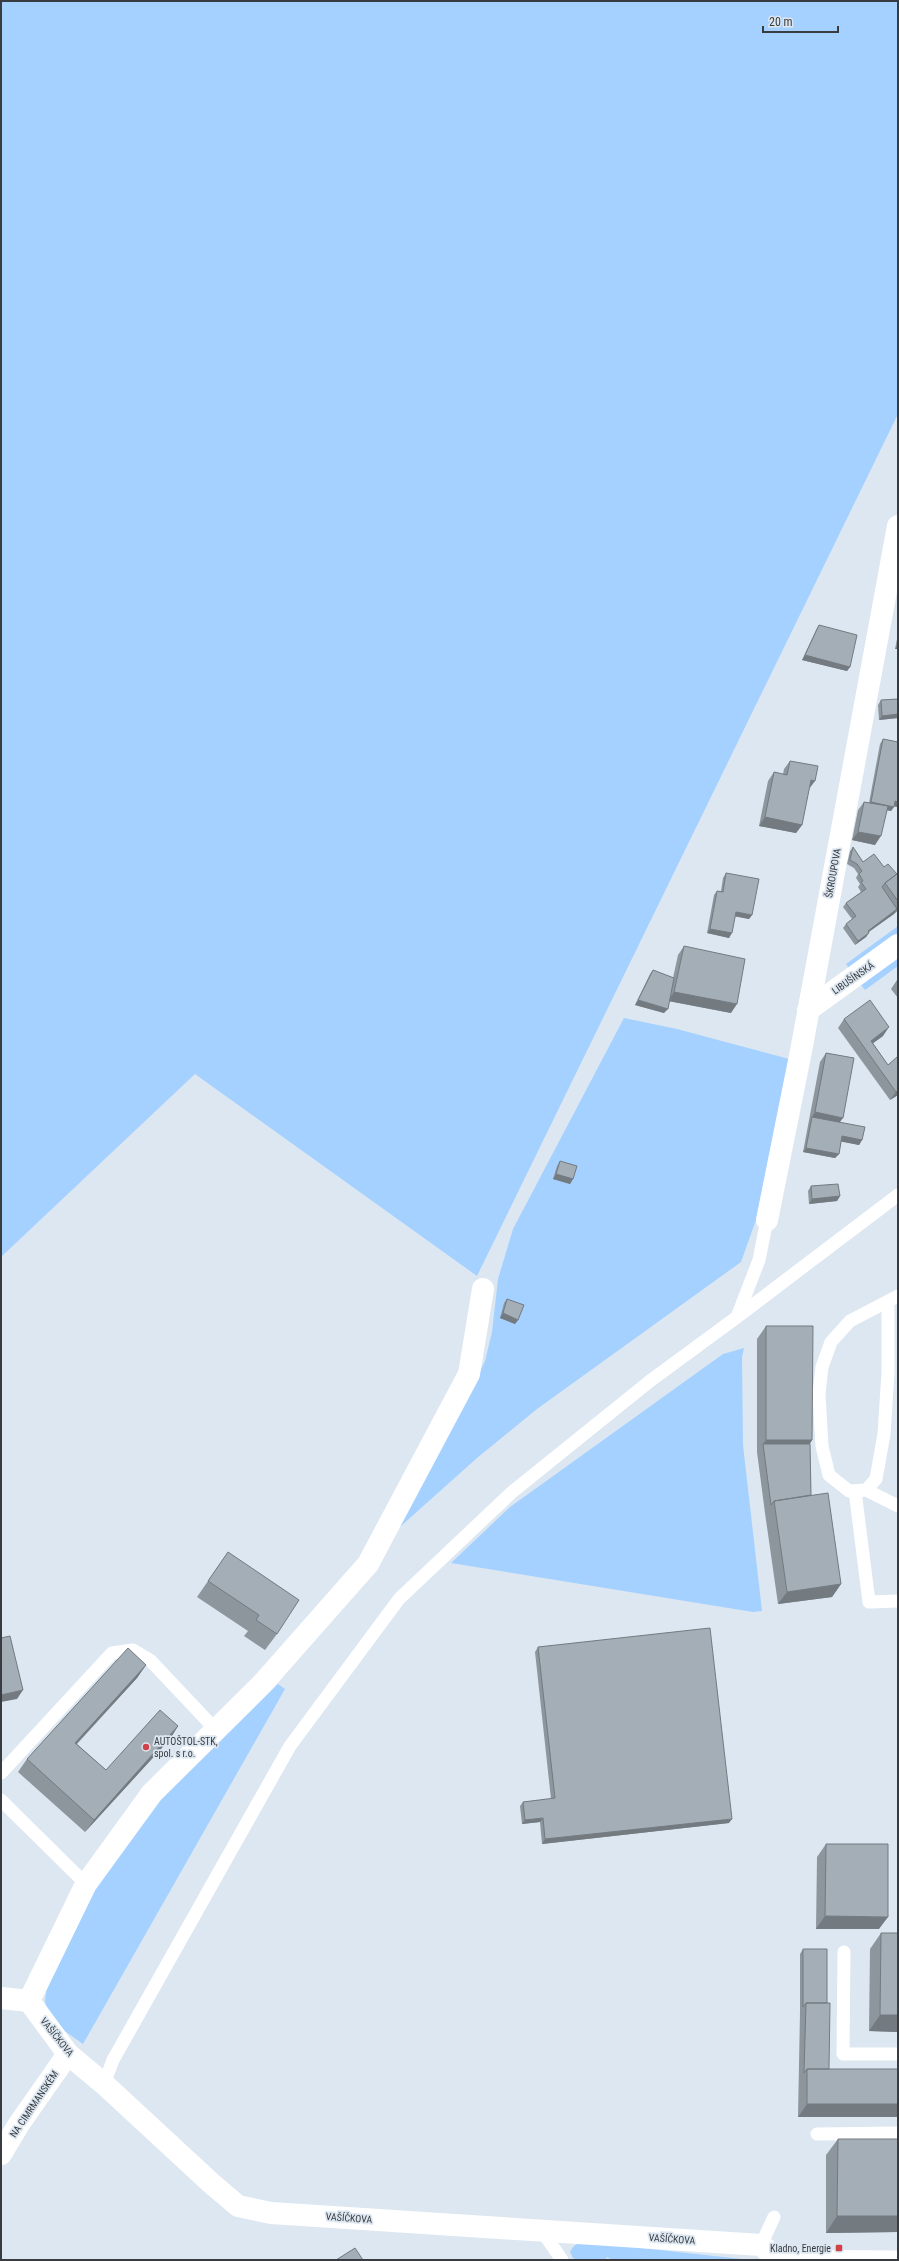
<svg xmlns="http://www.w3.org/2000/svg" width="899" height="2261" viewBox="0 0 899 2261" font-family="'Roboto Condensed',sans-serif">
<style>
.green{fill:#a4d1ff}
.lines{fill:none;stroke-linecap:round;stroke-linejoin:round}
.service{stroke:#fff;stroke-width:13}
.minor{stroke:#fff;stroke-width:22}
.wall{fill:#8d969d}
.shaded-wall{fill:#737a80}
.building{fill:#a4aeb7;stroke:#737a80}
.poi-dot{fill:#d14148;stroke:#dde7f1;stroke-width:1.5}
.labels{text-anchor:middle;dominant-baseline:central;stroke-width:3.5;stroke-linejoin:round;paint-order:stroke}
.street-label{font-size:10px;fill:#383c40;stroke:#dde7f1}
.poi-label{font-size:10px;fill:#383c40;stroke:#dde7f1;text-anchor:start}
</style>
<rect width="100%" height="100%" fill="#dde7f1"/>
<path class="green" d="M1 1H898V414L477 1276 195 1074 1 1257Z
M898 926V933L849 968 846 964Z
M898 958V966L865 990 861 985Z
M624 1018 677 1029 793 1060 761 1206 741 1262 537 1409 477 1458 392 1534 465 1404 485 1361 492 1332 498 1279 513 1229Z
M744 1348 742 1357 743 1445 762 1611 753 1612 451 1563 510 1507 723 1354Z
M278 1684 285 1689 83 2044 59 2027 48 2016 45 2001 47 1986 85 1903 161 1800Z
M586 2242 742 2259 743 2260H612L607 2257 605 2260H577L573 2258 570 2252C574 2244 578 2243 586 2242Z"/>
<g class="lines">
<path class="service" d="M888 1301V1373L884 1434 876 1479 866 1490 849 1491 829 1475 822 1446 819 1394 822 1367 831 1342 850 1321 898 1296
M737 1317 898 1195
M866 1490 898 1506
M855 1491 869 1602 898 1601
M1 1773 112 1653 133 1650 150 1660 216 1730
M1 1800 86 1884
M844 1952 843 2054H898
M104 2084 113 2060 290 1746 399 1599 511 1493 650 1381 737 1317 759 1260 767 1220
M817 2134 898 2133
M542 2231 562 2260
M761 2245 774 2217
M774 2256 898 2257"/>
<path class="minor" d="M808 1010 898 945
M767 1220 801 1051 898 526
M1 1998 29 2001 68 2054 104 2084 211 2183 238 2206 271 2213 761 2245 774 2256 775 2260
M29 2001 86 1884 152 1793 263 1683 368 1564 469 1374 483 1289
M1 2154 19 2124 68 2054"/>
</g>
<path class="wall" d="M819 625 850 667 847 671 802 660 816 630Z
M898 634V649H895Z
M898 699V718L879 720 878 705 881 700Z
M883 739 898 742V807L894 806 891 811 887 810 875 845 852 840 858 810 864 802 869 803 880 744Z
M790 761 802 825 796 833 759 826 768 781 774 772 783 774 784 769Z
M853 847 863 862 884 867 897 874 898 873V911L869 932 866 937 855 945 843 928 846 924 852 919 843 907 846 903 861 892 858 887 860 884 856 878 858 874 854 868 847 864 850 851Z
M726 873 752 915 749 919 735 916 729 938 707 933 714 895 717 891H721L723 878Z
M684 946 731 1013 669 1001 664 1013 635 1005 650 974 653 970 673 978 678 955Z
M897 980H898V998L891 989Z
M844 1019 883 1036 873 1043 888 1065 898 1058V1095L890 1100 838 1028Z
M826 1053 840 1122 862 1140 859 1145 841 1141 839 1154 835 1158 803 1152 820 1062Z
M560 1161 573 1179 570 1184 553 1179 557 1166Z
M811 1186 840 1196 837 1201 809 1204 808 1191Z
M507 1299 518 1320 515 1324 500 1318 504 1303Z
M766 1326 812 1440 810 1444 811 1495 841 1584 832 1597 778 1604 765 1513 757 1452V1339Z
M228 1552 277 1634 265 1650 244 1636 248 1631 197 1597Z
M538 1647 729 1823 542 1844 540 1822 522 1824 520 1806 523 1802 551 1799 535 1652Z
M146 1665 137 1678 77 1744 106 1770 178 1726 170 1739 85 1832 18 1772 27 1759Z
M826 1844 879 1929H816L817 1857Z
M881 1933H898V2032L869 2031 870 1949Z
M803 1949 827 2003 829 2069H898V2117H798L800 2012V1954Z
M838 2139H898V2232L826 2233V2155Z"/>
<path class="shaded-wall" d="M898 645V649H895Z
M805 655 850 667 847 671 802 660Z
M898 714V718L879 720 882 716Z
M811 780 815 781 809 789Z
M895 801 898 802V807L892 806Z
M871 802 894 807 891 811 868 807Z
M765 817 802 825 796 833 759 826Z
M858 832 881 836 875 845 852 840Z
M897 909 894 914 864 935 868 931Z
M736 912 752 915 749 919 733 916Z
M710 929 732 933 729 938 707 933Z
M869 933 866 937 855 945 858 941Z
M674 992 737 1004 731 1013 668 1001Z
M638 1000 668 1009 664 1013 635 1005Z
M889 1027 883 1036 865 1049 871 1041Z
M898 1090V1095L890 1100 896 1092Z
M815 1112 843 1118 837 1126 812 1117Z
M842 1136 862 1140 859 1145 838 1141Z
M806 1148 839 1154 835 1158 803 1152Z
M556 1174 573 1179 570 1184 553 1179Z
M840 1196 837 1201 809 1204 812 1199Z
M503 1313 518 1320 515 1324 500 1318Z
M766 1440H812L804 1452 763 1444Z
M841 1584 832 1597 778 1604 787 1592Z
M146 1665 137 1678 66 1755 75 1743Z
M23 1690 17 1699 1 1702V1695Z
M178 1726 170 1739 85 1832 94 1820Z
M543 1818 540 1822 522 1824 525 1820Z
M732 1819 729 1823 542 1844 545 1839Z
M825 1916 888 1917 879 1929H816Z
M880 2015H898V2032L869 2031Z
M807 2104H898V2117H798Z
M837 2216H898V2232L826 2233Z"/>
<path class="building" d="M819 625 857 635 850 667 805 655Z
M898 699V714L882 716 881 700Z
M883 739 898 742V802L895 801 894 807 871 802Z
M790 761 818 766 815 781 811 780 802 825 765 817 774 772 787 775Z
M864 802 888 806 881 836 858 832Z
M853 847 863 862 874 854 884 867 888 864 897 874 885 883 882 887 897 909 868 931 869 933 858 941 846 924 856 916 846 903 866 889 861 882 863 881 859 874 862 871 857 864 850 860Z
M726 873 759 879 752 915 736 912 732 933 710 929 717 891 723 892Z
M898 873V901L885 883Z
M684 946 745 959 737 1004 674 992Z
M653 970 674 978 668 1009 638 1000Z
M870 1000 889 1027 871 1041 888 1065 897 1057 898 1058V1090L896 1092 844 1019Z
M826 1053 854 1058 843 1118 815 1112Z
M812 1117 865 1127 862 1140 842 1136 839 1154 806 1148Z
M560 1161 577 1166 573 1179 556 1174Z
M838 1184 840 1196 812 1199 811 1186Z
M507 1299 524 1305 518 1320 503 1313Z
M766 1326H813L812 1440H766Z
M763 1444H810L811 1495 774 1501 771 1505Z
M828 1493 841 1584 787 1592 774 1501Z
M228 1552 299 1600 277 1634 256 1620 259 1615 208 1581Z
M710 1628 732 1819 545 1839 543 1818 525 1820 523 1802 555 1798 538 1647Z
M10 1636 23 1690 1 1695V1638Z
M128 1648 146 1665 75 1743 106 1770 160 1710 178 1726 94 1820 27 1759Z
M826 1844H888V1917L825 1916Z
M881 1933H898V2015H880Z
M803 1949H827V2003H806L803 2007Z
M806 2003H830L829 2069H807L804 2073Z
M807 2069H898V2104H807Z
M838 2139H898V2216H837Z
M355 2248 363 2260H336Z"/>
<g class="poi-dot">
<circle cx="146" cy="1747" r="4"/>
<rect x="835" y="2244" width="8" height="8" rx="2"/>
</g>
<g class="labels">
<g class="street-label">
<text transform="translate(833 873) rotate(-80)">ŠKROUPOVA</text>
<text transform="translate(853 978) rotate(-35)">LIBUŠÍNSKÁ</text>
<text transform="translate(57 2037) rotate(51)">VAŠÍČKOVA</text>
<text transform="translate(34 2104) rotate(-56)">NA CIMRMANSKÉM</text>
<text transform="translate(349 2218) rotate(4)">VAŠÍČKOVA</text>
<text transform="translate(672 2239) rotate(4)">VAŠÍČKOVA</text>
</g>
<g class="poi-label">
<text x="154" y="1741">AUTOŠTOL-STK,<tspan x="154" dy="12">spol. s r.o.</tspan></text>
<text x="831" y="2248" text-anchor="end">Kladno, Energie</text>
</g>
</g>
<rect width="899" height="2261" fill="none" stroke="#383c40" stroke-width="4"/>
<path d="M763 26v6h75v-6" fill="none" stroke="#383c40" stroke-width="2"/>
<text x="769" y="26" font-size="12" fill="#383c40" stroke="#dde7f1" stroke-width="3" paint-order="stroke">20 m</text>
</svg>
